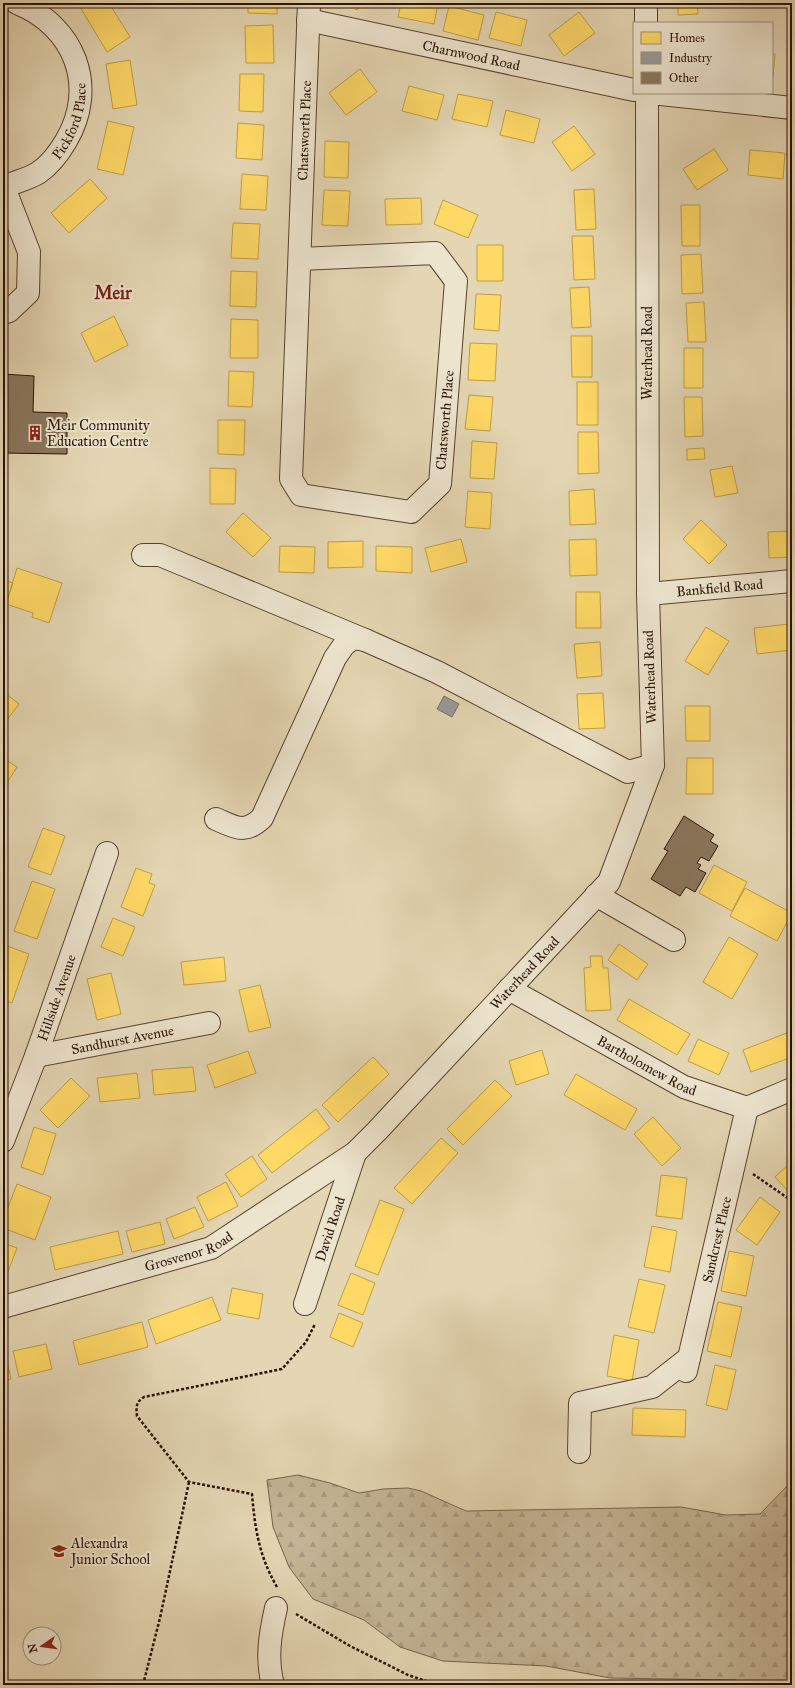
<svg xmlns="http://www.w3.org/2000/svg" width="795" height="1688" viewBox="0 0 795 1688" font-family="'IM FELL Great Primer',serif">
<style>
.forest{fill:url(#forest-firs);stroke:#76634a}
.homes{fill:#ffd966;stroke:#bf9d47}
.industry{fill:#999;stroke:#77706b}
.building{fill:#8a775d;stroke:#291100}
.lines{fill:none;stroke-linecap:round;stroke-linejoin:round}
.minor-casing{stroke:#58422d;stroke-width:24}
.path{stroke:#291100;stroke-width:2.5;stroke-dasharray:3 2;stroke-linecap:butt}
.minor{stroke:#ede4ce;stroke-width:22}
.labels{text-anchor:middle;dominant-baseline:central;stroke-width:4;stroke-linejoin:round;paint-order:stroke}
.street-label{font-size:14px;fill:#291100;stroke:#ede4ce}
.poi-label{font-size:14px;fill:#291100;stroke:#ede4ce;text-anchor:start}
.district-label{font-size:18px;font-weight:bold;fill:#7a1f14;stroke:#ede4ce}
</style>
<defs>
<pattern id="forest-firs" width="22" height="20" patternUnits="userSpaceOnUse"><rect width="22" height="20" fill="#c4b595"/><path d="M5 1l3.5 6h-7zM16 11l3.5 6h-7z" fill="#a89b7f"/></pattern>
</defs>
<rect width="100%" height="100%" fill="#e4d6b3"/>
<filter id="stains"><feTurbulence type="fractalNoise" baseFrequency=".005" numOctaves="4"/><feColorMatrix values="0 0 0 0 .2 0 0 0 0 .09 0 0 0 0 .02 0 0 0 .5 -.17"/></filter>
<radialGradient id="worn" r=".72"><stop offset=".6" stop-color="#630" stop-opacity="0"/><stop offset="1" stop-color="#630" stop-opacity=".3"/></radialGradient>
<path class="forest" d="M298 1475 330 1483 359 1493 383 1489 408 1488 421 1491 466 1511 681 1507 726 1515 760 1514 792 1481V1682L782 1685H770L735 1680 610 1678 546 1666 443 1661 400 1647 364 1620 313 1599 289 1567 273 1527 267 1480Z"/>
<path class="homes" d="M85 3H109L130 37 107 52 80 7Z
M248 3H277V14L248 13Z
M351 3H366L356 10Z
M401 3H438L434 24 398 17Z
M678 3H697L698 14 678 15Z
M449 6 484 15 478 40 443 31Z
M496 12 527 20 521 46 489 38Z
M579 12 595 33 564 56 549 35Z
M273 25 274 63H246L245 26Z
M789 52H792V77H788Z
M772 54H775L773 79H772Z
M130 60 137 105 113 109 106 64Z
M360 69 377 92 346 115 329 93Z
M240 74H264L263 112 239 111Z
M409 86 444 95 437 120 402 111Z
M458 94 493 101 487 127 452 119Z
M506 110 540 119 534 143 500 135Z
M108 121 134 127 123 175 97 169Z
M238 123 264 125 262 160 236 158Z
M574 126 595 154 572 171 552 142Z
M325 141 349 142 348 178 324 177Z
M714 149 728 170 697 190 683 169Z
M750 150 785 153 783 179 748 175Z
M242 174 268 176 266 210 240 209Z
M90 179 107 198 69 233 51 213Z
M594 189 596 229 576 230 574 190Z
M324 190 350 191 348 226 322 225Z
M421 198 422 224 386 225 385 199Z
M443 200 478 215 468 238 434 224Z
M681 205H700V246H682Z
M233 223 260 224 258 259 231 258Z
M572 236H593L595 279 574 280Z
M477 245H503V281H477Z
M701 254 703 293 682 294 681 255Z
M231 271 257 272 256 307 230 306Z
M589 287 591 327 572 328 570 288Z
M476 294 501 295 499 331 474 329Z
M704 302 706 342H688L686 303Z
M114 316 128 345 95 362 81 333Z
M231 319 258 320V358H230Z
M571 336H592V377H572Z
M470 343 497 344 495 381 468 380Z
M684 348H703V388H684Z
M229 371 254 372 252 407 228 406Z
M577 382H598V425H577Z
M469 395 493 397 490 431 465 429Z
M684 397H702L703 436 685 437Z
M218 420H245L244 455 218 454Z
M578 432H598L599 473 578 474Z
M472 441 497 443 494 479 470 478Z
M704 448 705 459 687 460V449Z
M732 466 738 493 715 497 710 470Z
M210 468 236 469 235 504H210Z
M594 489 596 524 570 525 569 491Z
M468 491 492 493 490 529 465 527Z
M243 513 271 538 253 557 226 532Z
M701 520 727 545 709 564 683 539Z
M792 531V557L769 558 768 532Z
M461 539 467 562 431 572 425 548Z
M596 539 597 575 570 576 569 540Z
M363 541V567L328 568V542Z
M280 546 315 547 314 573 279 572Z
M376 546 412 547V573L376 571Z
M17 568 62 583 49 623 32 617 33 613 6 604Z
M3 580 13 583 3 613Z
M576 592H600L601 628H576Z
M789 624 792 650 757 654 754 628Z
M706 627 729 641 708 675 685 661Z
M600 642 602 676 577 678 574 644Z
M603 693 605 728 579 729 577 694Z
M6 694 19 704 3 725V698Z
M685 706H710V741H686Z
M3 758 17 767 3 789Z
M687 758H713V794H686Z
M43 828 65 836 51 875 28 867Z
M714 865 747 882 732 911 699 893Z
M136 868 152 874 149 883 155 885 143 916 121 907Z
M32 881 55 889 37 939 14 931Z
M745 888 792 913 777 941 730 916Z
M113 918 135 927 123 956 101 947Z
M729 937 758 954 732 999 703 982Z
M619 944 648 964 637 980 608 960Z
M7 946 29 954 12 1003 3 1000V956Z
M590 956H602L603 968H608L611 1010 586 1011 584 968 591 967Z
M224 957 226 981 184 985 181 962Z
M111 973 121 1014 97 1020 87 979Z
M260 985 271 1027 249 1032 239 990Z
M629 999 690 1034 677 1055 617 1020Z
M792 1031V1057L751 1072 743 1050Z
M698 1039 729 1053 719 1075 688 1061Z
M542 1050 549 1074 516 1085 509 1061Z
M248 1051 256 1073 215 1088 207 1065Z
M373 1057 389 1074 338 1122 322 1105Z
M193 1067 196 1091 154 1095 152 1070Z
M137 1073 140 1098 100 1102 97 1078Z
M576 1074 637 1109 625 1130 564 1095Z
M71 1078 90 1096 58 1128 40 1110Z
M495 1080 512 1096 463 1145 447 1129Z
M316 1109 330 1128 272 1173 258 1155Z
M653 1117 681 1148 662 1166 634 1134Z
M34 1127 56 1134 43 1175 21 1167Z
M441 1138 458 1153 412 1204 394 1188Z
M252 1156 267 1179 241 1197 225 1174Z
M792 1161V1191L790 1193 775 1177Z
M661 1175 687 1178 682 1219 656 1216Z
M226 1182 238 1206 208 1221 197 1197Z
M17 1184 51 1197 35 1240 3 1228V1220Z
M760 1197 780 1212 757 1245 736 1230Z
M380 1200 404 1209 378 1275 355 1266Z
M195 1207 204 1227 174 1239 166 1219Z
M160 1222 165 1244 132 1252 126 1231Z
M652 1226 677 1231 670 1272 644 1267Z
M118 1231 123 1254 55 1270 50 1247Z
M3 1243 17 1248 4 1282H3Z
M729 1251 754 1256 746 1296 721 1291Z
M351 1273 375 1283 363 1315 338 1305Z
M639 1279 665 1285 654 1333 628 1327Z
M232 1288 263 1294 259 1319 227 1313Z
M212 1297 221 1320 156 1344 148 1320Z
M718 1302 742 1307 731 1357 707 1351Z
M339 1313 363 1323 353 1347 330 1337Z
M142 1322 148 1347 79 1365 73 1341Z
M614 1335 639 1340 632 1381 607 1376Z
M46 1344 52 1369 19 1377 13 1351Z
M5 1352 11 1379 3 1381V1353Z
M715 1365 736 1370 727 1410 706 1405Z
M633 1408 686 1410 685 1437 632 1435Z"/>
<path class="industry" d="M444 696 459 704 452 717 437 709Z"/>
<path class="building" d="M3 374 34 376 33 412 67 413V454L3 453Z
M684 816 714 835 710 841 718 846 709 861 701 857 697 863 701 865 698 869 706 873 695 892 686 887 680 896 651 879 668 851 664 849Z"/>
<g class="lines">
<defs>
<g id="minor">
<path d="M646 3V23"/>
<path id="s1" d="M308 20 634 90"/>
<path d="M651 93 792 108"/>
<path d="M3 185 29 252 28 293 9 311 3 313"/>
<path id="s2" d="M4 187C15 182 28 179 38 173 50 165 59 153 66 141 98 87 75 26 17 3"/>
<path id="s3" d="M300 259 435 253 456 281 440 484 411 512 301 495 291 479 309 3"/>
<path d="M143 555H160L365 640"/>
<path id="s4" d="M648 594 792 581"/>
<path d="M216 819C235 827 244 835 262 818L335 658 344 645 353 638 365 640 437 672 628 772 653 765"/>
<path d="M596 895 674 940"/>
<path id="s5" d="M509 989 684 1087 747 1108 792 1089"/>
<path id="s6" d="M36 1056 209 1023"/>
<path id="s7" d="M3 1141 36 1056 107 853"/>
<path id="s8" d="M305 1304 355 1153"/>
<path id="s9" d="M3 1307 211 1248 355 1153 377 1131 609 882 653 765 648 594 647 93"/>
<path id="s10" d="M686 1371 747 1108"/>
<path d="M579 1452 580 1403 652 1387 689 1358"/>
<path d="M273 1685C266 1659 270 1634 276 1608"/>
</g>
</defs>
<use href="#minor" class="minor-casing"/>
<path class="path" d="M753 1174 792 1201
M277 1587C259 1556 255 1529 252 1494L189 1482 137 1416C136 1407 136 1402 144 1397L282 1369 306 1342 315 1324
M296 1614 350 1646 408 1675 438 1685
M143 1685 160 1618 189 1482"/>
<use href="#minor" class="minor"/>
</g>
<defs>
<symbol id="building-bare" viewBox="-9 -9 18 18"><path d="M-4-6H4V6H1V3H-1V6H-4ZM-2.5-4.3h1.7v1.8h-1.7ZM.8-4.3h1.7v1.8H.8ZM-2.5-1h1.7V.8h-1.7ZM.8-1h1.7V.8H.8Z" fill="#8f2418" stroke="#ede4ce" stroke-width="2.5" paint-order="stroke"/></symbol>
<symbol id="school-bare" viewBox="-9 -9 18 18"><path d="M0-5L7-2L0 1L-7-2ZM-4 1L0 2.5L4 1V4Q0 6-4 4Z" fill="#8f2418" stroke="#ede4ce" stroke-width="2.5" paint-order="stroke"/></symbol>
</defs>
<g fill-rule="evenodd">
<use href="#building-bare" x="24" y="422" width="22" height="22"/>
<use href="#school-bare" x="48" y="1540" width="22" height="22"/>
</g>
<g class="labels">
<g class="street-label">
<text stroke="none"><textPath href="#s1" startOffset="167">Charnwood Road</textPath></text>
<text stroke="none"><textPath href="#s2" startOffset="100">Pickford Place</textPath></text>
<text stroke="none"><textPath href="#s3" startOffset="893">Chatsworth Place</textPath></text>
<text transform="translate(647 353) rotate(-90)">Waterhead Road</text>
<text transform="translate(445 420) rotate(-85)">Chatsworth Place</text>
<text stroke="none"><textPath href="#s4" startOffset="72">Bankfield Road</textPath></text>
<text transform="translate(650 677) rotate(-92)">Waterhead Road</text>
<text stroke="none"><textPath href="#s9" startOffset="636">Waterhead Road</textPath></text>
<text stroke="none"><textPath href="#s7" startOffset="153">Hillside Avenue</textPath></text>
<text stroke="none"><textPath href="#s6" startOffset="88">Sandhurst Avenue</textPath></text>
<text stroke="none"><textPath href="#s5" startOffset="158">Bartholomew Road</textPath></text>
<text stroke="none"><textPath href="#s8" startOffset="79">David Road</textPath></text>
<text stroke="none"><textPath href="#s10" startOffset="135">Sandcrest Place</textPath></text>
<text stroke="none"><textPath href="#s9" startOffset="194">Grosvenor Road</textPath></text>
</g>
<g class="poi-label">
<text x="47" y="425">Meir Community<tspan x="47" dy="16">Education Centre</tspan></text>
<text x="71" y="1543">Alexandra<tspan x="71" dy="16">Junior School</tspan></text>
</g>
<g class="district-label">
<text x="113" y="293">Meir</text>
</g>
</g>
<rect width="795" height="1688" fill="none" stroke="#e4d6b3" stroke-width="16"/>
<rect x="4" y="4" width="787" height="1680" fill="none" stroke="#291100" stroke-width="2"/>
<rect x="8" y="8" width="779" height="1672" fill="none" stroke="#291100"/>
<rect x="633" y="22" width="140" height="72" fill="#ede4ce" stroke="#9f907c"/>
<rect x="641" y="32" width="20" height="12" fill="#ffd966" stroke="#9f907c"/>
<text x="669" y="42" font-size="12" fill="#291100">Homes</text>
<rect x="641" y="52" width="20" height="12" fill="#999999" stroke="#9f907c"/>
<text x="669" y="62" font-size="12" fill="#291100">Industry</text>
<rect x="641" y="72" width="20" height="12" fill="#8a775d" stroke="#9f907c"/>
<text x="669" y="82" font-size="12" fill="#291100">Other</text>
<g transform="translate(42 1646) rotate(257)"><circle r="19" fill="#ede4ce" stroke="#9f907c"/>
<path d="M0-3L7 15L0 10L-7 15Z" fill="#8f2418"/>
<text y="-6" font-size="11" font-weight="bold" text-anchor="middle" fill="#291100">N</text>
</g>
<rect width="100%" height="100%" filter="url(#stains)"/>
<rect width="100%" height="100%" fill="url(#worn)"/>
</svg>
